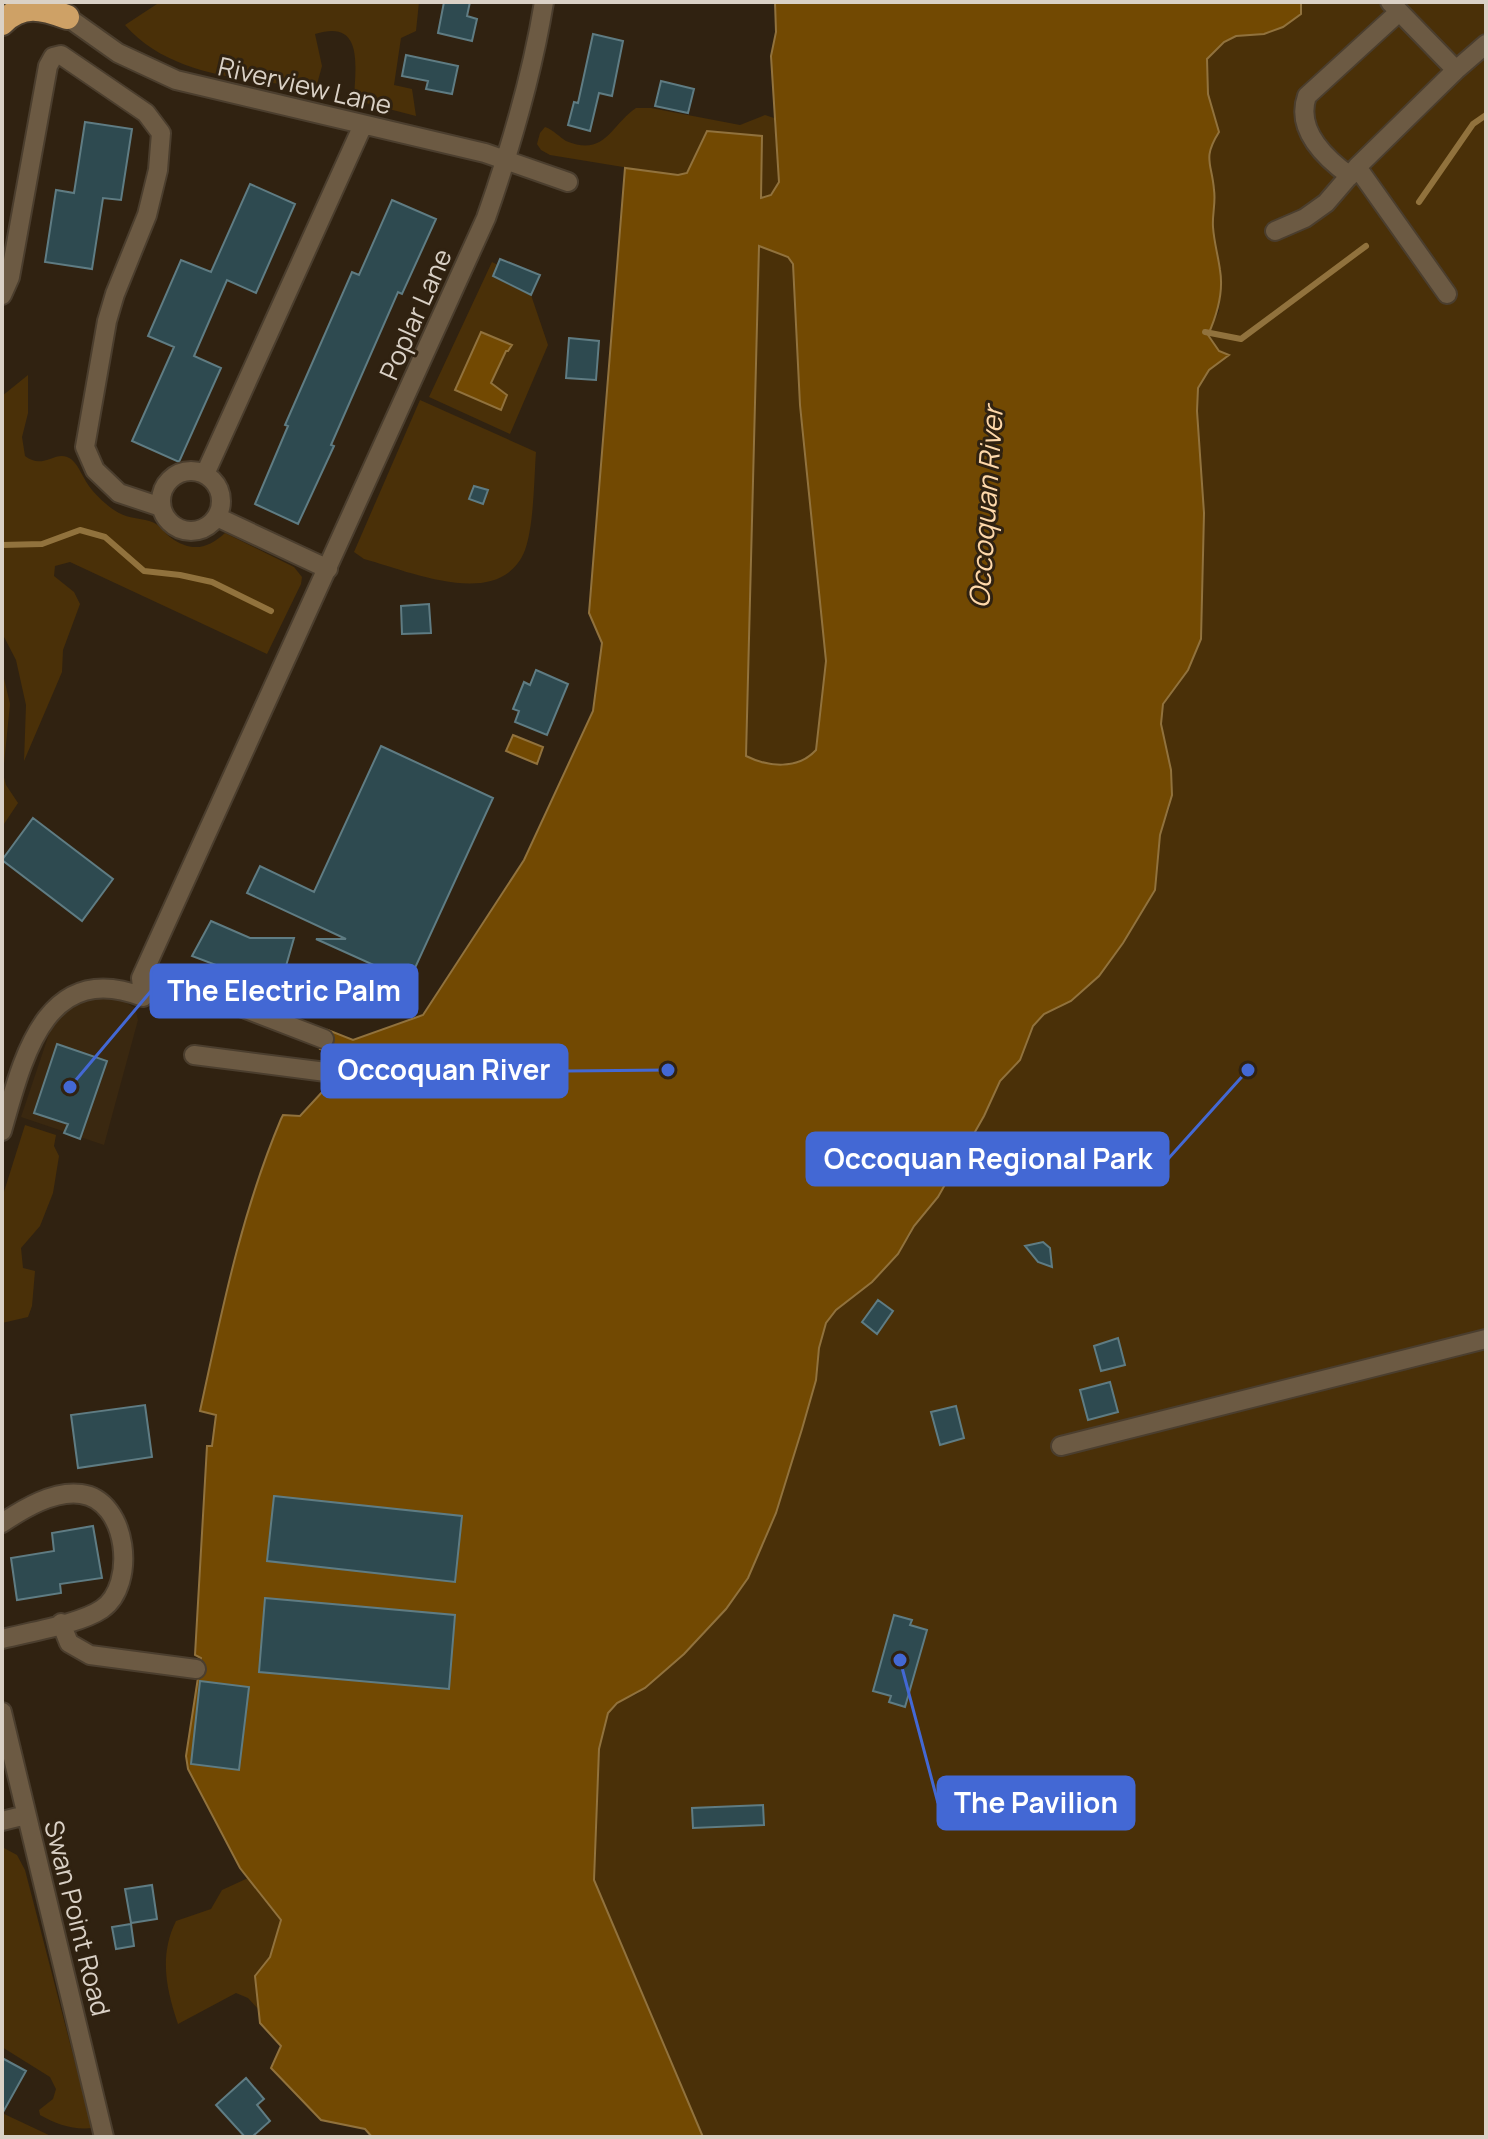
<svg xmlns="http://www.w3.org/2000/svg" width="1488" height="2139" viewBox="0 0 1488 2139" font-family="Manrope,sans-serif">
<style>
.built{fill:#3a2810}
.green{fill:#4a3008}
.water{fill:#724902;stroke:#91723d;stroke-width:2;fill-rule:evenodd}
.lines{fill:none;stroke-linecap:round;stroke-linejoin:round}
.stream{stroke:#91723d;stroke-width:6}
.building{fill:#2e4a50;stroke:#5f7c83;stroke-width:2}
.minor-casing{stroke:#4b3e2e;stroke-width:22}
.highway-casing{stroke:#4b3e2e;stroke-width:28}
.minor{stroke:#6c5a43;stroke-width:18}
.highway{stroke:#cea166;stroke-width:24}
.labels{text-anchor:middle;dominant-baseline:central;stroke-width:6;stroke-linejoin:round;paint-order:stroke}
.street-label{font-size:26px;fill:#dad1c6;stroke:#302211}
.water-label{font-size:28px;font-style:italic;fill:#fed8aa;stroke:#302211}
.leader{fill:none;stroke:#4368d4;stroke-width:3}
.callout-dot{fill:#4368d4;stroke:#302211;stroke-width:3}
.callout{fill:#4368d4;stroke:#4368d4;stroke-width:3}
.callout-label{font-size:28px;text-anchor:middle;font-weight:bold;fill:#fff}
</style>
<rect width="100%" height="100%" fill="#302211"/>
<path class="built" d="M91 997 123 1001 135 1008 138 1020 104 1145 21 1117 50 1031 68 1008Z"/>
<path class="green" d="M160 2H419L416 31 401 38 394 85 412 89 416 116 354 100C355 68 365 18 315 34L322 66 316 88C252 80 171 78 125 25Z
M1301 2H1486V2137H703L594 1880 599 1749 608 1713 617 1703 637 1694 684 1654 726 1609 748 1578 776 1513 802 1429 816 1380 819 1348 826 1323 836 1310 872 1282 910 1236 914 1226 938 1197 984 1116 1000 1081 1020 1060 1033 1026 1044 1014 1059 1008 1155 890 1160 835 1170 807 1171 770 1161 723 1163 704 1188 670 1203 578 1204 513 1197 411 1198 388 1209 370 1229 355 1219 351 1208 335 1219 311 1221 272 1215 250 1213 223 1215 191 1207 159 1217 123 1208 94 1207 59 1224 42 1236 36 1264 34Z
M636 108H651L740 125 765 115 774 118 779 182C775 191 771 197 761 198L762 137 707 131 687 173 678 176 550 155 541 150 537 144 540 133 545 127C554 130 559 137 566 141 605 157 610 126 636 108Z
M759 245 788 257 793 264 800 405 826 661 816 750C798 770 769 767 746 757Z
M492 262 498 265 493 277 531 295 548 345 510 434 429 397Z
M28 375V413L22 437 25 456C44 471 56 448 71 459 79 465 84 481 92 490 100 499 113 512 126 516 135 519 148 519 156 524 161 527 165 533 170 537 190 552 207 550 225 533L294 567 302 577 301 584 267 654 85 569 70 562 55 566 54 576 74 592 80 604 63 650 62 672 24 761 26 705 16 660 2 633V396Z
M420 400 536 452C534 479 534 525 525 550 501 612 409 571 364 559L354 552Z
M2 670 10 704 3 774 6 785 18 803 2 827Z
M25 1125 56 1135 54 1146 59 1156 53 1193 40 1226 21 1248 23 1268 35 1271 32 1306 28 1317 2 1323V1198Z
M2 1847 17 1855 25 1870 92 2128C73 2130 56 2124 40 2115L39 2110 53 2099 56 2089 50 2077 2 2047Z
M248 1878 281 1920 270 1957 255 1976 258 2009 248 1998 236 1993 178 2024C166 1989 159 1955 176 1921L211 1909 222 1890Z
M2 2113 53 2137H2Z"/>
<path class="water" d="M775 2H1301V14L1283 27 1264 34 1236 36 1224 42 1207 59 1208 94 1219 132C1202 159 1212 163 1214 190 1216 202 1212 215 1213 227 1214 242 1218 255 1220 270 1224 293 1217 315 1208 335L1219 351 1229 355 1209 370 1198 388 1197 411 1204 513 1201 639 1188 670 1163 704 1161 724 1171 770 1172 795 1160 835 1155 890 1123 943 1099 976 1071 1001 1044 1014 1033 1026 1020 1060 1000 1081 984 1116 938 1197 914 1226 898 1254 872 1282 836 1310 826 1323 819 1348 816 1380 802 1429 776 1513 748 1578 726 1609 684 1654 645 1688 617 1703 608 1713 599 1749 594 1880 703 2137H372L365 2129 321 2120 271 2068 281 2046 260 2023 255 1976 270 1957 281 1920 240 1868 188 1769 186 1756 201 1658 195 1655 207 1446H212L216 1415 200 1411C222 1310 241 1214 281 1119L283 1115 300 1116 324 1090 327 1066 349 1068 351 1062 320 1049 328 1030 353 1040 423 1015 524 860 593 711 602 643 589 613 625 168 678 175 687 173 707 131 762 136 761 198 771 195 779 182 771 56 776 32ZM759 246 788 257 793 264 800 405 826 661 816 750C798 770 768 767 746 756Z
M481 332 512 345 508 351H506L491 383 507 395 501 410 455 390Z
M513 735 543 747 537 764 506 751Z"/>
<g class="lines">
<path class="stream" d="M1419 202 1473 124 1486 115
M1205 332 1241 339 1366 246
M2 545 42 544 80 530 105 537 144 571 180 575 212 582 271 611"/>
</g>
<path class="building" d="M444 2H470L467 16 477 19 472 41 438 33Z
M593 34 623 41 612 96 599 93 590 131 568 125 574 102 578 103Z
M406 55 458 66 452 94 426 89 428 81 402 76Z
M661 81 694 89 688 113 655 106Z
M85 122 132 129 121 200 103 198 92 269 45 262 56 190 74 193Z
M250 184 295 204 256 293 227 280 194 356 221 368 179 462 132 441 174 347 148 336 181 260 211 272Z
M392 200 436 219 402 294 398 292 331 445 334 446 298 524 255 504 288 426 285 425 352 272 359 275Z
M500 259 540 275 531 295 493 276Z
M569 338 599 341 596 380 566 378Z
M474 486 488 490 483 504 469 499Z
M429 604 431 633 402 634 401 606Z
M536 670 568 684 547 735 515 722 519 711 513 709 524 682 530 685Z
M381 746 493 798 409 981 316 939H346L247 893 260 866 314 892Z
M33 818 113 879 82 921 2 860Z
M211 921 250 938H294L284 973H237L192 956Z
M57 1044 107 1061 80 1139 64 1133 68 1124 34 1113Z
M1043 1242 1050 1248 1052 1267 1038 1262 1025 1246Z
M878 1300 893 1311 877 1334 862 1322Z
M1118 1338 1125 1365 1101 1371 1094 1346Z
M1110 1382 1118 1412 1088 1420 1080 1390Z
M145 1405 152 1457 78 1468 71 1415Z
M956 1406 964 1438 940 1445 931 1412Z
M274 1496 462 1516 455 1582 267 1561Z
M93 1526 102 1578 60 1584 61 1593 17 1600 11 1558 54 1551 52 1533Z
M265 1598 455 1615 449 1689 259 1672Z
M894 1615 912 1620 910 1625 927 1630 905 1707 889 1702 891 1696 873 1691Z
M200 1681 249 1687 239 1770 191 1764Z
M763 1805 764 1825 693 1828 692 1808Z
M152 1885 157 1919 131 1923 125 1889Z
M131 1924 134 1946 116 1949 112 1927Z
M2 2058 26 2071 2 2114Z
M246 2078 264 2099 257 2105 270 2121 252 2137H245L216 2105Z"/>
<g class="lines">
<defs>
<path id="minor" d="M1390 2 1456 70
M56 9 118 53 176 80 485 153 568 182
M1357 167 1447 294
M1350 176C1325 158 1295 130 1307 96L1399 12
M1275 231 1305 218 1326 203 1357 167 1456 70 1486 44
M2 295 10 277 48 66 53 57 61 55 146 113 161 133 158 170 147 215 115 294 107 321 85 447 95 470 119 493 161 507
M161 501a30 30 0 1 1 60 0a30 30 0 1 1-60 0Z
M205 474 363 125
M217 517 328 569
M186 986 324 1039
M143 997 141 978 486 218C511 147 532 76 544 2
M194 1055 326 1072
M2 1131C22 1062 44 958 143 997
M1061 1446 1486 1339
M2 1523C23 1509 54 1490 81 1494 128 1500 137 1585 102 1609 80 1624 29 1632 2 1639
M61 1623 69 1643 90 1655 196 1669
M2 1712 104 2137
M2 1821 26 1815"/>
<path id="highway" d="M2 23C22 2 43 8 67 17"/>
</defs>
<use href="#minor" class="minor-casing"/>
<use href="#highway" class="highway-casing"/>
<use href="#minor" class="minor"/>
<use href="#highway" class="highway"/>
</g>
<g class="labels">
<g class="street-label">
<text transform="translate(305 85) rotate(13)">Riverview Lane</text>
<text transform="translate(415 314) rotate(-66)">Poplar Lane</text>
<text transform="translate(78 1918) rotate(76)">Swan Point Road</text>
</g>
<g class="water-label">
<text transform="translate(985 507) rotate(-86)">Occoquan River</text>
</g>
</g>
<path class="leader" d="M70 1087L151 991M668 1070L567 1071M1248 1070L1168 1159M900 1660L938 1803"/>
<g class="callout-dot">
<circle cx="70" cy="1087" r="8"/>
<circle cx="668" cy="1070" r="8"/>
<circle cx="1248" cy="1070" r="8"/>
<circle cx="900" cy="1660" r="8"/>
</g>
<g class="callout">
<rect x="151" y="965" width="266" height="52" rx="8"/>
<rect x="322" y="1045" width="245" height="52" rx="8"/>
<rect x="807" y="1133" width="361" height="52" rx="8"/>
<rect x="938" y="1777" width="196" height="52" rx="8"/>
</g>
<g class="callout-label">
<text x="284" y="1001">The Electric Palm</text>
<text x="444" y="1080">Occoquan River</text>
<text x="988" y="1169">Occoquan Regional Park</text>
<text x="1036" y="1813">The Pavilion</text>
</g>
<rect width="1488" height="2139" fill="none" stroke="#dad1c6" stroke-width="8"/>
</svg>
